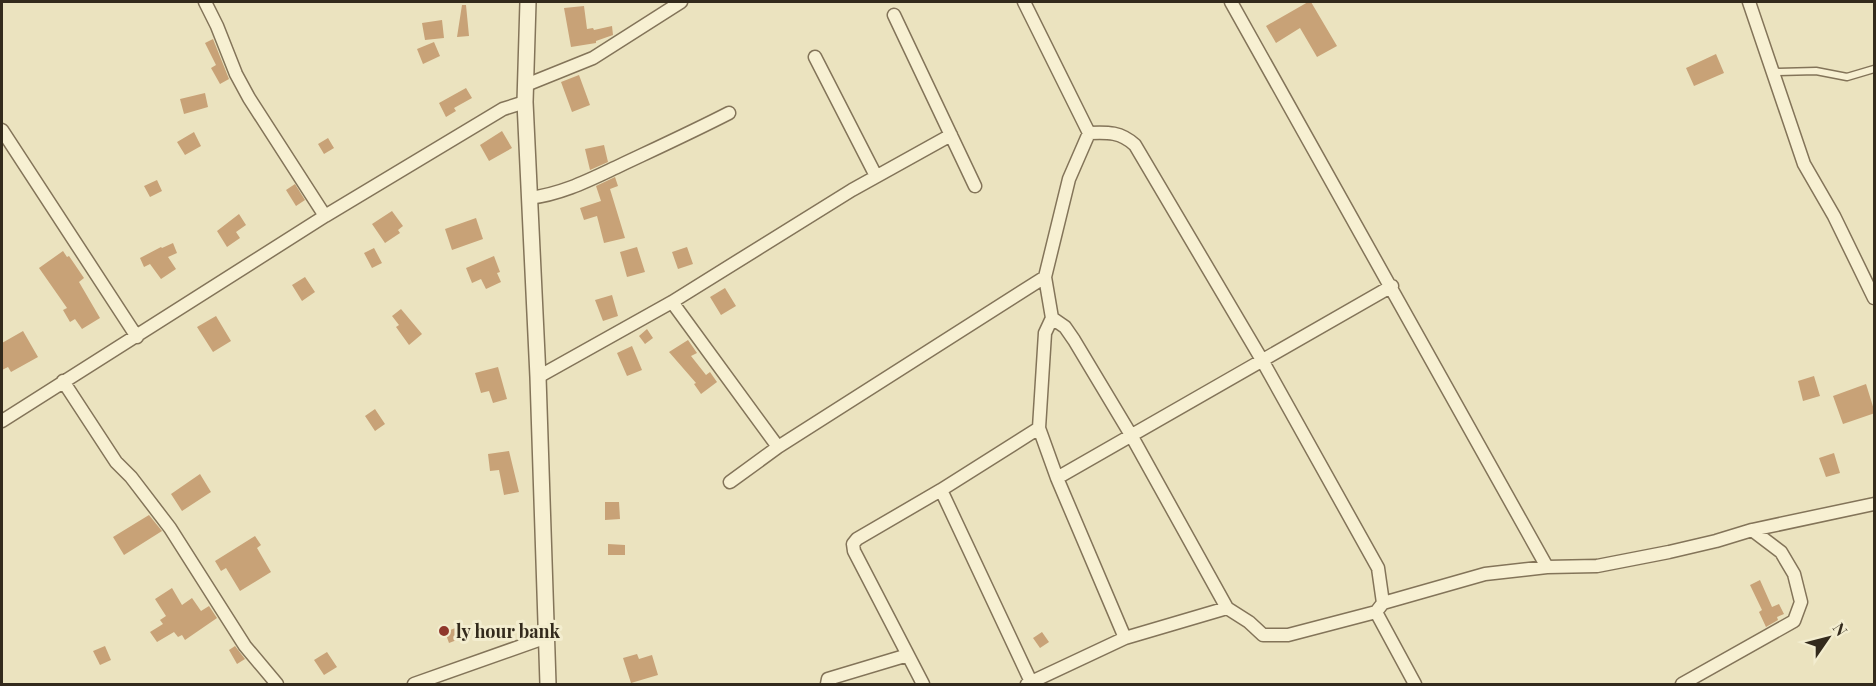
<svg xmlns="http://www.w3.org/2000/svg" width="1876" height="686" viewBox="0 0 1876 686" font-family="'Playfair Display',serif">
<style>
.building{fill:#c8a277}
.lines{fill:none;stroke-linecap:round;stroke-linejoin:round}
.service-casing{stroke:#837459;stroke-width:9}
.minor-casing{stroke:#837459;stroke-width:15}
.tertiary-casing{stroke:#837459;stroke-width:18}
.service{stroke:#f7f0d2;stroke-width:6}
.minor{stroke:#f7f0d2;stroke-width:12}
.tertiary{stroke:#f7f0d2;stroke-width:15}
.poi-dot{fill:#8f372b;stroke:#f3edcf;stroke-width:2}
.labels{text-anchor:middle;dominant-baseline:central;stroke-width:6;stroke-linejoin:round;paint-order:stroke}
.poi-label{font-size:18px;font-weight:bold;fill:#332a1c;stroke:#f3edcf;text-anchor:start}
</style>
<rect width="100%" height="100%" fill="#ebe3bf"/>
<path class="building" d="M1308 2H1311L1337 46 1317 57 1300 28 1276 43 1266 26Z
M462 5H466L469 36 457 37Z
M584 6 587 29 593 28 594 30 612 26 613 35 596 41V43L571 47 564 8Z
M442 20 444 38 425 40 422 23Z
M213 39 229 79 220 84 211 68 216 65 205 43Z
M434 42 440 56 423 64 417 49Z
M1716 54 1724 73 1694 86 1686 68Z
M579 75 590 105 572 112 561 82Z
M466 88 472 98 454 108 456 111 446 117 439 103Z
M205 93 208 107 184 114 180 99Z
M502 131 512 148 489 161 480 145Z
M194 132 201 146 185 155 177 142Z
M328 138 334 148 324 154 318 144Z
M604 145 608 162 590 170 585 149Z
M615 177 618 186 610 189 625 238 604 243 597 216 584 220 580 208 601 201 596 186Z
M157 180 162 191 150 197 144 186Z
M295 184 305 200 296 206 286 190Z
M392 211 403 226 398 230 400 233 385 243 372 224Z
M239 214 246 225 236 232 240 238 227 247 217 231Z
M476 218 483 239 452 250 445 229Z
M173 243 177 253 168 257 176 269 161 279 150 264 144 267 140 258 161 247 162 248Z
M637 247 645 272 627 277 620 252Z
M687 247 693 264 678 269 672 252Z
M374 248 382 263 372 268 364 253Z
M63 251 67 257 69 256 84 278 79 282 100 318 82 329 75 319 70 322 63 310 67 308 39 268Z
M494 256 500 272 497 273 501 282 486 289 481 279 472 283 466 268Z
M305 277 315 292 302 301 292 285Z
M725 288 736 306 721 315 710 297Z
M612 295 618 316 603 321 595 300Z
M401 309 422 334 409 345 396 327 399 325 392 316Z
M216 316 231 341 213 352 197 327Z
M647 329 653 338 645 344 639 336Z
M23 331 38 357 11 372 8 367 2 370V343Z
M688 340 697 353 691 356 706 375 710 372 717 382 701 394 694 384 696 383 669 352Z
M632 346 642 370 627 376 617 353Z
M498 367 507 399 493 403 489 391 481 393 475 373Z
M1814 376 1820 396 1803 401 1798 381Z
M1866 384 1875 413 1843 424 1833 396Z
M375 409 385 424 375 431 365 416Z
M509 451 519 492 504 495 499 470 490 471 488 454Z
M1834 453 1840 473 1826 477 1819 458Z
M200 474 211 492 182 511 171 494Z
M605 502H619L620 519 605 520Z
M149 515 162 531 124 555 113 537Z
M255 536 261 545 257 548 271 572 240 591 226 568 221 571 215 561Z
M608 544 625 545V555H608Z
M1760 580 1772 607 1779 604 1784 614 1777 617 1778 620 1766 627 1759 612 1762 610 1750 585Z
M172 588 182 605 192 598 201 611 209 606 217 618 185 640 182 635 178 637 174 632 157 642 150 632 163 624 160 620 166 616 155 599Z
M458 627 462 638 449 643 445 632Z
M1042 632 1049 642 1040 648 1033 638Z
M105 646 111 660 100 665 93 651Z
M235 646 245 659 237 664 229 650Z
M327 652 337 667 324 675 314 660Z
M637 654 639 659 652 655 658 675 631 683 623 658Z"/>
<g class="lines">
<defs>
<path id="service" d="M1773 72 1816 71 1847 77 1874 69"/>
<path id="minor" d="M205 2 217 26 236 74 249 98 325 216
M1024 2 1089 133
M1231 2 1547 567
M1749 2 1804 164 1834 216 1874 298
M894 15 975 186
M815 57 876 176
M526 85 593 58 681 2
M2 130 137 337
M529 198C563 194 591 179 621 165 657 148 694 131 729 113
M672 302 778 447
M1052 318 1065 327 1074 340 1131 435 1227 608
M538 377 672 302 852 190 951 135
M63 381 116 462 131 477 170 528 245 646 277 684
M2 421 325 216 503 109 525 102
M1057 478 1392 286
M730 482 778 447 1045 277
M941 490 1032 684
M1383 603 1485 574 1547 567 1597 566 1669 552 1716 541 1752 530 1874 504
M1376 612 1415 684
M414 684 547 637
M827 684 828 679 908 655
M923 684 854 551 853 544 857 539 941 490 1039 428
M1027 684 1125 638 1227 608 1249 622 1263 635H1288L1376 612 1383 603 1378 568 1262 360 1135 145C1121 132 1108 132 1089 133L1069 179 1045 277 1052 318 1045 333 1039 428 1057 478 1125 638
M1682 684 1794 621 1801 602 1794 574 1781 552 1752 530"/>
<path id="tertiary" d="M528 2 525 102 538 377 548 684"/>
</defs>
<use href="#service" class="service-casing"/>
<use href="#minor" class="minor-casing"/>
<use href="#tertiary" class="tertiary-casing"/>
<use href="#service" class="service"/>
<use href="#minor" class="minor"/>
<use href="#tertiary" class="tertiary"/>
</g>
<circle class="poi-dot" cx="444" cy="631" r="6"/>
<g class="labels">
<g class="poi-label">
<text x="456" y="631">ly hour bank</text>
</g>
</g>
<rect width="1876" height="686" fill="none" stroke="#332a1c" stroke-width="6"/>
<g transform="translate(1828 638) rotate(55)" stroke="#f3edcf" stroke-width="4.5" paint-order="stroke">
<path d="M0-4.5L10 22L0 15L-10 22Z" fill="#332a1c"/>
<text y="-9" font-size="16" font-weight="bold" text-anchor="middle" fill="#332a1c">N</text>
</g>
</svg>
